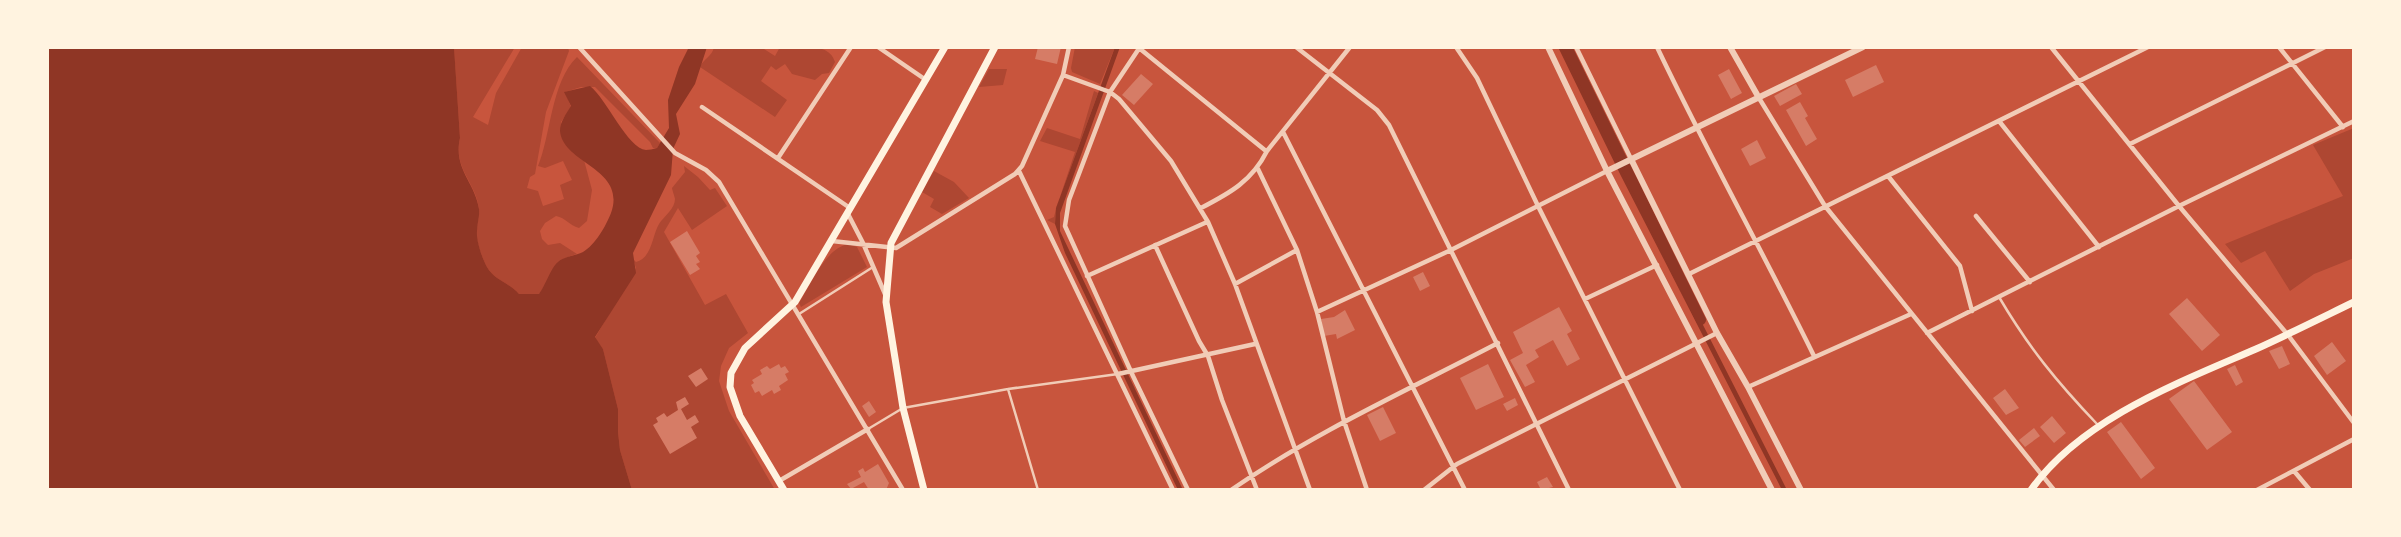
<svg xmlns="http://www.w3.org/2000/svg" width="2401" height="537" viewBox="0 0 2401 537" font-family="Rubik,sans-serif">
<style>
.green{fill:#ae4732}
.water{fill:#8f3625}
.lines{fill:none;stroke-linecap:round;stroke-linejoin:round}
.canal{stroke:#8f3625;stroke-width:10}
.building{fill:#d67c66}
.service{stroke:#f1ccb7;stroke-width:2.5}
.minor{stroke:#f1ccb7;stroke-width:4.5}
.tertiary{stroke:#f1ccb7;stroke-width:6}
.secondary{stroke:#fff3e0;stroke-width:7}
</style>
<rect width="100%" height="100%" fill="#c8553d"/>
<path class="green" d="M454 47H515L473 117 488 125 496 93 522 47 568 48 569 51 546 112 535 174 530 177 527 188 538 191 543 206 564 199 560 185 572 180 563 161 545 168 538 166C551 135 551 82 577 57L660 143 657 148H653L650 142 595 87H581L565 92 571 107 561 122 575 153 584 160 592 190 587 221 579 228C569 225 566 218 556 216L545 223 540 231 542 239 548 245 560 243 577 254C551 260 553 276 539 294H519C510 283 494 280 487 267 482 258 476 240 476 231 477 224 480 216 479 209 476 182 453 169 460 138Z
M714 47H761L775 56 780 47C797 47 829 41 835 62L829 73 822 74 815 80 792 74 785 64 776 70 771 66 761 81 787 100 775 117 700 67C703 59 712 57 714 47Z
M1075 47H1115L1100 84 1072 72 1071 68Z
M989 69H1007L1003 85 979 87Z
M1094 91 1098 93 1056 208 1055 224 1047 220 1054 217 1056 209 1075 152 1040 141 1047 128 1080 139Z
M2354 128V258L2314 274 2290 291 2265 251 2241 263 2225 244 2343 196 2313 145Z
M684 166 698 177 710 190 715 188 727 206 692 230 678 208 664 232 705 305 726 294 748 333 729 348 721 366 719 381 729 411 775 490H632L620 450 618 432V409L603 349 595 338 636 268 633 259 636 262C652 258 652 236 659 224 664 216 675 209 675 199 675 198 672 189 672 188L685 172Z
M934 171 954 182 969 198 942 214 930 207 934 199 922 192Z
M848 244 857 247 867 267 801 307 799 303C811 284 825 249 848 244Z"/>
<path class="water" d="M47 47H454L460 138C453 169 475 182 479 209 480 216 477 224 477 231 476 240 482 258 487 267 494 280 510 283 519 294H539C545 286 552 266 558 262 565 256 575 256 583 252 595 245 606 226 611 213 627 168 563 164 560 131 560 122 566 114 571 106L564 92 590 86C606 98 628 149 646 150 649 150 653 149 657 148L669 128 668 100 679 67 689 47H707L695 84 676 114 680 134 673 149 671 175 633 253 636 273 595 337 603 349 618 409V432L620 450 632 490H47Z
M1115 47H1120L1060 213V231L1183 490H1178L1065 253 1055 224 1056 208Z
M1558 47H1569L1574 65 1617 156 1787 490H1782L1621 176Z"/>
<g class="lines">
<path class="canal" d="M1567 47 1701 320"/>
</g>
<path class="building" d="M1038 47H1061L1057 64 1035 59Z
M1876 65 1884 82 1853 97 1845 80Z
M1729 69 1742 93 1731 99 1718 75Z
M1141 74 1153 84 1134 105 1122 95Z
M1796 84 1802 94 1780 106 1774 96Z
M1800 102 1808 116 1805 118 1817 139 1806 146 1786 110Z
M1757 140 1766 158 1750 166 1741 149Z
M687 231 700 253 696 256 700 262 696 264 700 269 690 275 670 242Z
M1423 272 1430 286 1420 291 1413 277Z
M2187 298 2220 335 2202 351 2169 314Z
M1559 307 1572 331 1567 334 1580 359 1567 366 1553 340 1535 350 1539 357 1526 365 1535 382 1525 387 1510 360 1523 353 1513 332Z
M1345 310 1355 330 1337 339 1336 334 1324 336 1321 319 1334 317Z
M2332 342 2346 361 2327 375 2314 356Z
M2282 346 2290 364 2279 369 2269 351Z
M779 364 781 368 785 366 789 372 785 374 788 380 779 386 781 390 774 394 772 390 762 396 759 391 755 393 751 385 754 383 752 380 762 374 760 370 767 366 770 369Z
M1488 364 1504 397 1476 410 1460 378Z
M2235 365 2243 382 2236 386 2227 369Z
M701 368 708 379 696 387 688 376Z
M2194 381 2232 432 2207 450 2169 399Z
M2005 389 2019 408 2006 415 1993 398Z
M685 397 689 404 681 409 687 420 695 415 699 422 691 427 697 438 670 454 653 425 658 422 656 418 664 413 667 417 678 410 676 402Z
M1515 398 1518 405 1507 411 1503 404Z
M869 401 876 412 869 417 862 406Z
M1383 407 1396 433 1380 441 1367 415Z
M2052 416 2066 433 2054 443 2040 427Z
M2121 422 2155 468 2141 479 2107 432Z
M2034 428 2040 436 2025 447 2019 440Z
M878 464 889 483 886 490H869L864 482 851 489 847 484 861 477 858 471 863 468 865 472Z
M1547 477 1553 487 1541 490 1537 482Z"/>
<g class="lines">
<path class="service" d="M1999 297C2029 348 2057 382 2097 424
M799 314 873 267
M1008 389 1038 490
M868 429 903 408 1008 389 1118 374"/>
<path class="minor" d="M579 47 675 153 706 170 719 182 903 490
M878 47 926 80
M1140 47 1110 92 1069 200 1065 226 1133 376 1188 490
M1296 47 1377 110 1389 125 1569 490
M1456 47 1477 78 1538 206 1680 490
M1576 47 1631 159
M1657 47C1707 152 1763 252 1814 356
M2051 47 2179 206 2288 335 2354 423
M2279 47 2343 127
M1139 48 1266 151
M1063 75 1110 92 1119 99 1171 161 1208 222 1235 284 1310 490
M1759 98 1825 206 2054 490
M702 107 850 208
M1999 121 2099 247
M1283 132 1465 490
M2130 144 2325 47
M778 158 851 47
M1258 169 1297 250 1317 312 1344 421 1367 490
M1019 171 1173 490
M1888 176 1960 266 1972 311
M1201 208C1230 193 1252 181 1267 151L1350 47
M848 214 863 243 885 294
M1976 216 2030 282
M832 241 896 248 1015 174 1022 166 1063 75 1069 47
M1155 245 1199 341 1208 356 1222 400 1257 490
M1689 274 2148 47
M1087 276 1207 222
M1235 284 1297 250
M1585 299 1657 265
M1317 312 1451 250 1607 171
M1927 333 2179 206 2354 121
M1118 374 1255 344
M1748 387 1911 314
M2294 471 2310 490
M779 481 868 429
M1231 490C1315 432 1408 390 1498 343
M1424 490 1457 464 1717 333
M2257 490 2354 439"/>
<path class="tertiary" d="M1548 47 1607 171 1772 490
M1730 47 1759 98
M1631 159 1717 333 1748 387 1801 490
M1607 171 1863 47"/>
<path class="secondary" d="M784 490 740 416 730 387 731 373 745 348 795 302 945 47
M924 490 903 408 886 302 891 243 995 47
M2031 490C2081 419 2180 382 2256 349 2289 334 2321 318 2354 302"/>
</g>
<rect width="2401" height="537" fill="none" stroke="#fff3e0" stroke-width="98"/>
</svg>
